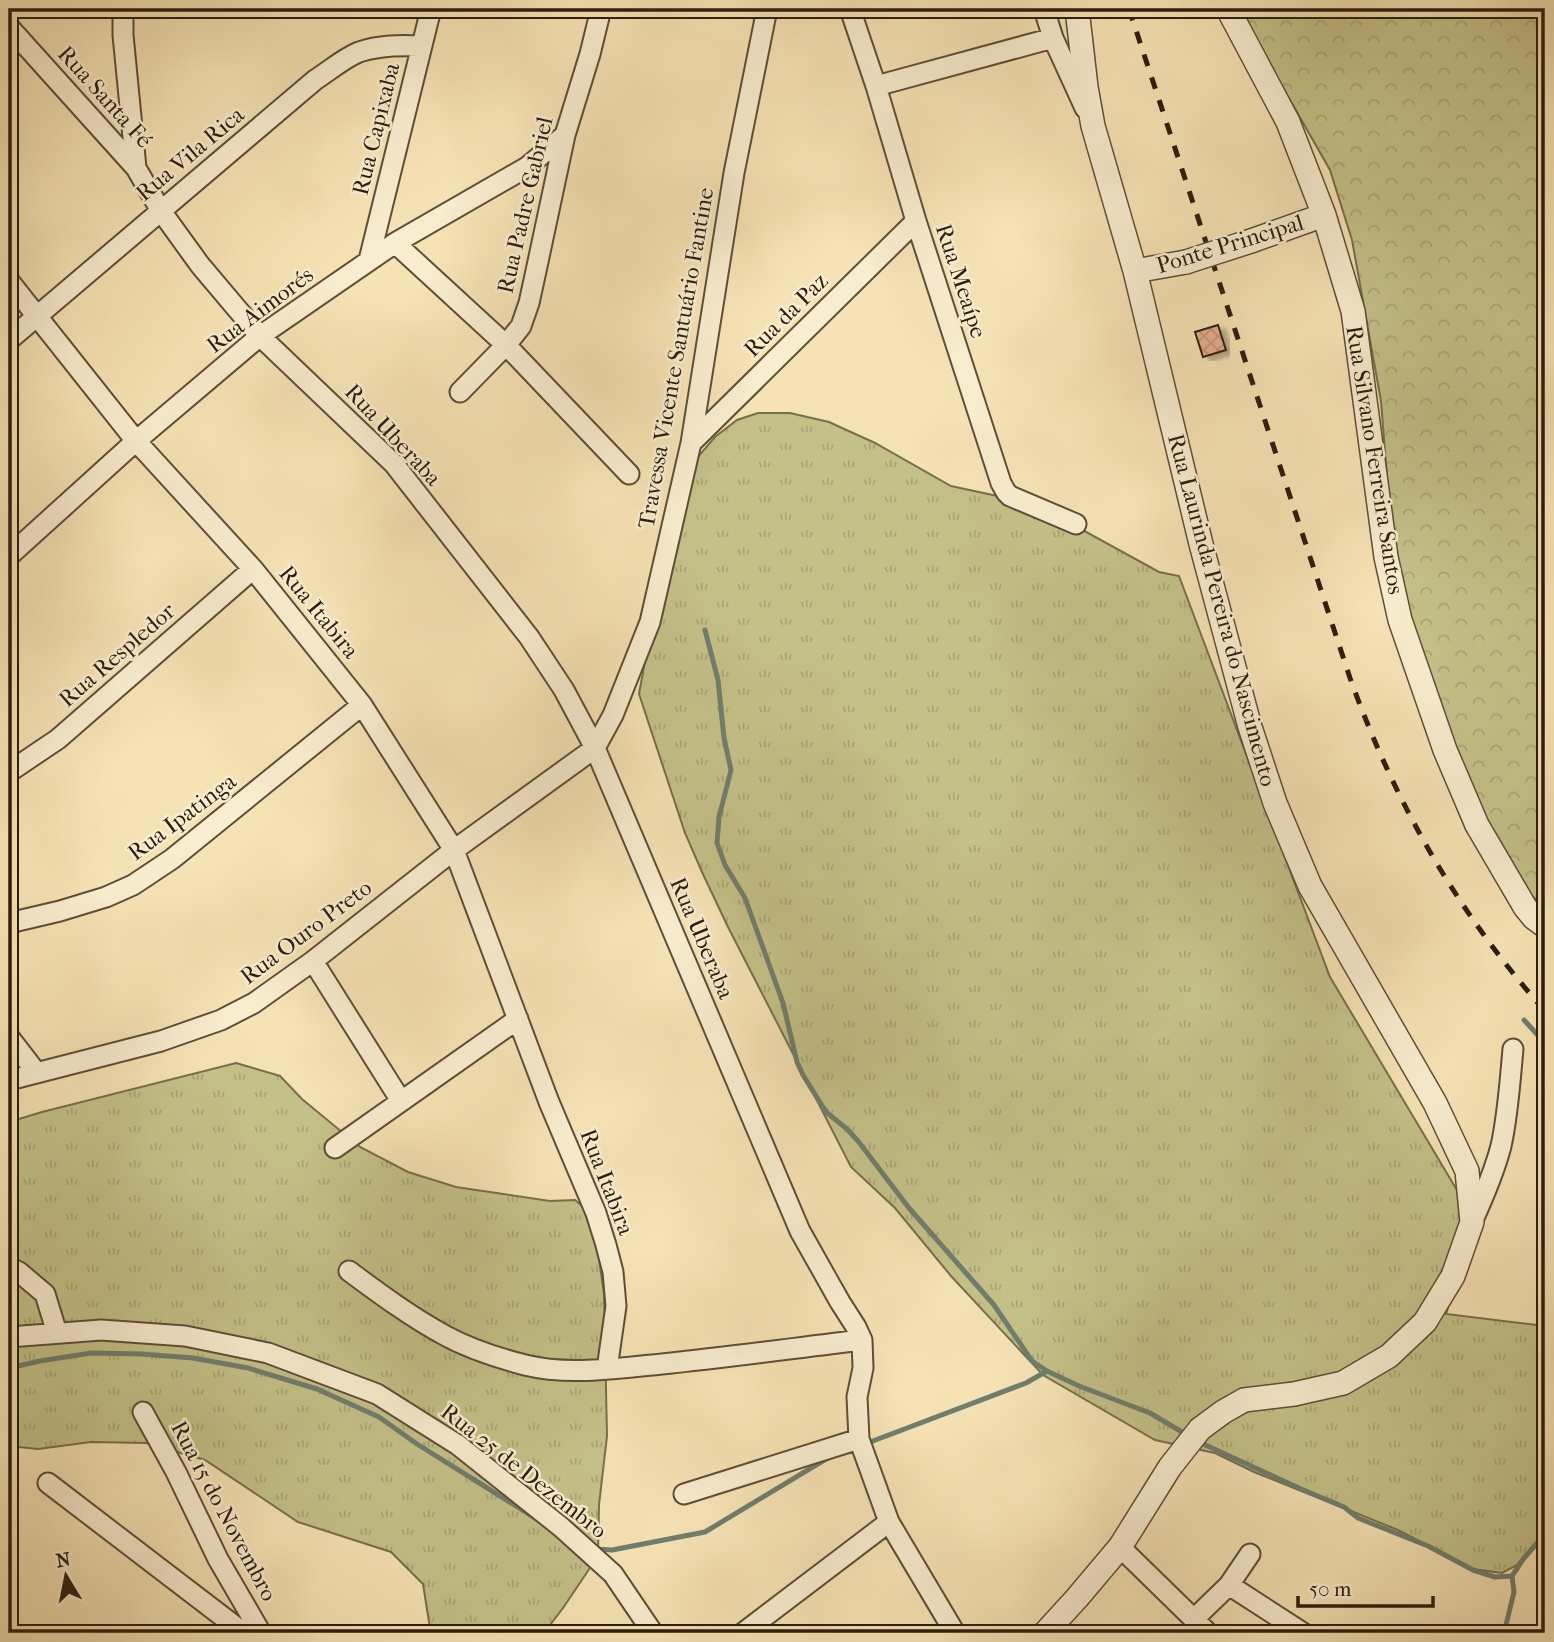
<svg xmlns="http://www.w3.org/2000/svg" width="1554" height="1642" viewBox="0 0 1554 1642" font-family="'IM FELL French Canon',serif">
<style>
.grass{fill:url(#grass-tufts);stroke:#786f4c;stroke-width:2}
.forest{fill:url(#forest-crowns);stroke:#786f4c;stroke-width:2}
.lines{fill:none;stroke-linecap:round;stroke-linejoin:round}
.stream{stroke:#6f7e6e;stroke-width:5}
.building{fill:url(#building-cross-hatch);stroke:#2b1d0f;stroke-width:2;filter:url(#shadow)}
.minor-casing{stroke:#5e4e38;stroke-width:23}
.tertiary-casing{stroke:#5e4e38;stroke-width:26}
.minor{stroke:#f9edcf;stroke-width:19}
.tertiary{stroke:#f9edcf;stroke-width:23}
.rail{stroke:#2b1d0f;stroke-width:5;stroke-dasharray:12 12;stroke-linecap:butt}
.tertiary-bridge-casing{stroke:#5e4e38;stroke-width:26;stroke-linecap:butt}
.tertiary-bridge{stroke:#f9edcf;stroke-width:23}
.labels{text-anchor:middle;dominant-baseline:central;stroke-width:5;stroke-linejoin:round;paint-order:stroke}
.street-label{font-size:23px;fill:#2b1d0f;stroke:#f9edcf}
</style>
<defs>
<pattern id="grass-tufts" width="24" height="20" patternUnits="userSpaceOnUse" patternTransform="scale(1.75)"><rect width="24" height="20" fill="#c4c188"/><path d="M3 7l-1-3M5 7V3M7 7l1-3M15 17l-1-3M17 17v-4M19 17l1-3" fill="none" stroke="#a9a574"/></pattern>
<pattern id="forest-crowns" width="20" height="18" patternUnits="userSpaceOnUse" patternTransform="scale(1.75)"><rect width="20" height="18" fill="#c4c188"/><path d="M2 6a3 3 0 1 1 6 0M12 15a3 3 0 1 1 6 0" fill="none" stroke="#a9a574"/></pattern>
<pattern id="building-cross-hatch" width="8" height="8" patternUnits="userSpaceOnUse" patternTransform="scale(1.75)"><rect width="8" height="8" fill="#e8ac8f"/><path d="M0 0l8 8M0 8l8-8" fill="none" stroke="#c7947a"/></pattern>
<filter id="shadow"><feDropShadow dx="7" dy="4" stdDeviation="2" flood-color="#0004"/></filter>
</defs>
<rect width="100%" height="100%" fill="#f6e3b5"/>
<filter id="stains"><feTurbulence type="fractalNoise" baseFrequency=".00286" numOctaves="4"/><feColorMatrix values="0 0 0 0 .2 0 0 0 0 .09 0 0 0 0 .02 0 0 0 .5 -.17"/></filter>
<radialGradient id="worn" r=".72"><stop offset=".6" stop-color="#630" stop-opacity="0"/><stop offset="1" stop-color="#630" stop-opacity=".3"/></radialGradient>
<path class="grass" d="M758 413H790L829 422 875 443 951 486 1002 497 1068 522 1159 572 1179 576 1330 977 1470 1212 1466 1250 1446 1314 1545 1326V1532L1517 1565 1502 1573 1473 1569 1398 1530 1254 1472 1215 1453 1155 1440 1043 1375 951 1276 895 1208 851 1167 728 927 702 872 685 833 639 694 649 639 690 466 715 437 737 420Z
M236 1063 280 1076 302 1099 360 1147 408 1172 456 1187 550 1201 575 1200 586 1209 595 1233 604 1293 607 1436 599 1505 598 1556 563 1608 544 1633H429L430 1628 423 1584 391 1552 298 1522 205 1460 146 1443 91 1442 38 1449 9 1446V1122L42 1112Z"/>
<path class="forest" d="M1238 9H1545V906L1490 864 1466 830 1444 777 1428 723 1395 578 1381 401 1352 240 1330 170Z"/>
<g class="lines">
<path class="stream" d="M705 630 718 680 724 738 731 770 719 817 717 843 725 865 745 898 783 1003 797 1062 803 1075 826 1112 847 1129 858 1141 909 1208 994 1305 1032 1361 1047 1371 1079 1386 1150 1413 1187 1435
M1524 1020 1545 1043
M9 1368 40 1361 91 1353 141 1354 193 1358 248 1368 317 1389 379 1417 417 1444 535 1518
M1199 1442 1301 1489 1344 1507 1358 1518 1428 1546 1473 1570 1495 1577 1512 1576
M865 1444 1026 1383 1047 1371
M596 1549 612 1550 705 1532 826 1459
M1504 1633 1514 1592 1512 1576 1524 1558 1545 1534"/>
</g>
<path class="building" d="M1218 325 1226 350 1203 357 1195 332Z"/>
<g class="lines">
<defs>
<path id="minor" d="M123 9V35L136 168
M850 9 876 86 916 221 1001 483 1006 492 1010 496 1076 524
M1044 9 1053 38 1085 108
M9 27 136 168 161 211 200 265 260 336 394 464 529 637 564 690 595 748 800 1231 840 1302 856 1327 862 1340 863 1368 857 1397 859 1439 889 1522 955 1633
M876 86 1053 38
M395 243 506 345 629 474
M369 260 431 9
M9 281 136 441 253 569 362 705 454 850 549 1102 596 1213 606 1245 613 1272 616 1306 607 1369
M9 340 315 80C329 71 344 58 359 52 379 45 400 45 421 46
M460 392 506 345 521 326 529 303 536 271 565 135 590 54 601 9
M691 443 916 221
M9 556 136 441 260 336 395 243 527 167 565 135
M9 772 58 739 253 569
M9 923 60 911 106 897 133 885 172 859 362 705
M313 961 401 1101
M9 1037 36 1072
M9 1080 161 1041 221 1020 254 1003 313 961 454 850 595 748 613 715 650 622 691 443 734 173 767 9
M335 1148 518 1019
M1472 1222C1483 1198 1494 1173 1501 1146 1508 1115 1510 1081 1513 1049
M9 1267 19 1272 45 1294 57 1333
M349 1271C380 1294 411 1317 446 1336 470 1349 498 1358 525 1365 570 1376 617 1368 662 1364 729 1357 795 1348 862 1340
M9 1337 101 1330 185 1336 268 1353 377 1394 458 1445 561 1527 613 1574 653 1633
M143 1412 176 1472 218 1559 261 1633
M48 1483 244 1633
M684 1494 859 1439
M1120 1547 1208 1633
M1229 1585 1303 1633
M1194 1619 1229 1585 1250 1554
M743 1633 889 1522"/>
<path id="tertiary" d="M1228 9 1288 122 1324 215 1353 311 1386 557 1400 620 1445 750 1477 825 1525 907 1534 918 1545 926
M1251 241 1324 215
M1135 271 1186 262
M1045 1633 1077 1598 1120 1547 1170 1467 1200 1429 1223 1412 1244 1400 1294 1394 1343 1383 1389 1356 1425 1322 1453 1276 1472 1222 1467 1171 1435 1103 1310 886 1275 803 1250 727 1201 544 1135 271 1093 126 1086 87 1077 9"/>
</defs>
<use href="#minor" class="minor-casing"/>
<use href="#tertiary" class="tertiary-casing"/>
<use href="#minor" class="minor"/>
<use href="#tertiary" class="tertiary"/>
<path class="rail" d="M1129 9 1350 678C1395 803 1457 912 1545 1011"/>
<defs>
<path id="tertiary-bridge" d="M1186 262 1251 241"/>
</defs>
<use href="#tertiary-bridge" class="tertiary-bridge-casing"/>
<use href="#tertiary-bridge" class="tertiary-bridge"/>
</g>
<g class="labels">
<g class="street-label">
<text transform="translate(105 97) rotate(48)">Rua Santa Fé</text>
<text transform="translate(376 129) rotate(-76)">Rua Capixaba</text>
<text transform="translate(190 154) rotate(-40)">Rua Vila Rica</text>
<text transform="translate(525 205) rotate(-77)">Rua Padre Gabriel</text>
<text transform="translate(1230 244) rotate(-17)">Ponte Principal</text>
<text transform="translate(961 281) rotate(72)">Rua Meaípe</text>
<text transform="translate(260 310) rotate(-37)">Rua Aimorés</text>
<text transform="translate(786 315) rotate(-45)">Rua da Paz</text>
<text transform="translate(676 358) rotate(-80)">Travessa Vicente Santuário Fantine</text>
<text transform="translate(393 435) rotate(47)">Rua Uberaba</text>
<text transform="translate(1375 460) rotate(81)">Rua Silvano Ferreira Santos</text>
<text transform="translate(1222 610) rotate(75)">Rua Laurinda Pereira do Nascimento</text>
<text transform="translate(319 612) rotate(51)">Rua Itabira</text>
<text transform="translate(117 655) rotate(-41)">Rua Respledor</text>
<text transform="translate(182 817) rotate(-37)">Rua Ipatinga</text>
<text transform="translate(306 932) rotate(-37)">Rua Ouro Preto</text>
<text transform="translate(702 938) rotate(67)">Rua Uberaba</text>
<text transform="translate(607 1182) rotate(69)">Rua Itabira</text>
<text transform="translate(524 1471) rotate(38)">Rua 25 de Dezembro</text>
<text transform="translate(224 1511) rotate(62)">Rua 15 do Novembro</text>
</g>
</g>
<rect width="1554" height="1642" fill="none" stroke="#f6e3b5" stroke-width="35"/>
<rect x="10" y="10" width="1533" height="1621" fill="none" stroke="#2b1d0f" stroke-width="3.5"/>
<rect x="18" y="18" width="1519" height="1607" fill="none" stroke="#2b1d0f" stroke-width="2"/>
<g transform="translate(66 1576) rotate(350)" stroke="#f9edcf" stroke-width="5" paint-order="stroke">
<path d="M0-5L12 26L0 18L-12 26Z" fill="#2b1d0f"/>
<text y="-10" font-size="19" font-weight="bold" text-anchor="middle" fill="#2b1d0f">N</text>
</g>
<path d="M1298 1596v10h135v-10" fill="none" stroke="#2b1d0f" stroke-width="3.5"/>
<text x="1309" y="1596" font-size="21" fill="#2b1d0f" stroke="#f9edcf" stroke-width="5" paint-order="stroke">50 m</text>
<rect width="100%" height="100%" filter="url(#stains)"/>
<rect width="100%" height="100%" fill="url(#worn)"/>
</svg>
